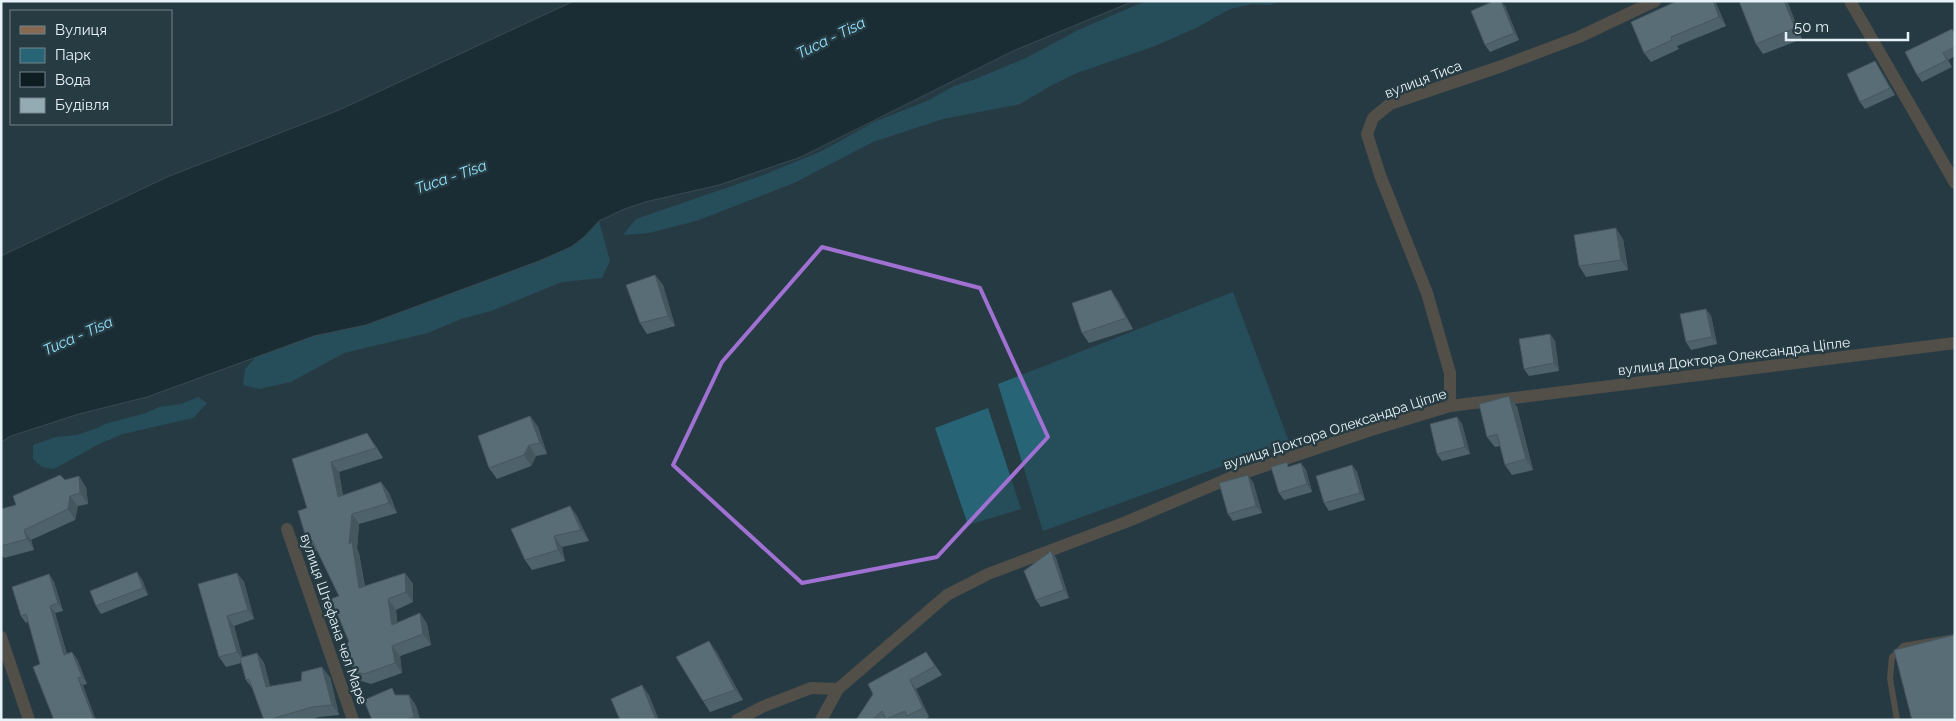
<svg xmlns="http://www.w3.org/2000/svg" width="1956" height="721" viewBox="0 0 1956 721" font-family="Raleway,sans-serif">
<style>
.green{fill:#266476}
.water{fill:#0e1d22;stroke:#4f5d62}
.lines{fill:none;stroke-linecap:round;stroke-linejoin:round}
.service{stroke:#876851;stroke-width:6}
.minor{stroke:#876851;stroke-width:12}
.wall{fill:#7f939b}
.shaded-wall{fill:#68787e}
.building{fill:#94abb4;stroke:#68787e}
.marked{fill:none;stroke:#a071d3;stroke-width:4;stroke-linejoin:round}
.labels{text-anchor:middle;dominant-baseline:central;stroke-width:5;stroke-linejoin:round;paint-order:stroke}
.street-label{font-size:14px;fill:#e6f2f7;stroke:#273b43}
.water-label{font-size:15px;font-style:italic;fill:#92e3ff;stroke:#273b43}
</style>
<rect width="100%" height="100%" fill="#273b43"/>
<path class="green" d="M1146 1H1281L1270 5 1252 4 1230 9 1198 27 1155 46 1077 73 1052 85 1020 104 943 119 873 142 794 183 696 221 649 233 623 235 636 219 758 177 822 151 874 122 927 101 954 86 973 80 1026 58 1078 30Z
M599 221 610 261 602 278 562 282 491 311 461 319 428 333 344 353 291 382 259 389 243 385 245 369 257 356 314 336 366 325 539 261 571 247 584 237Z
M1233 292 1289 442 1043 531 998 384Z
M198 397 207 403 193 418 123 434 99 444 54 469 42 467 33 459V445L56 437 77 435 97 428 105 424 146 413 159 407 181 404Z
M988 408 1021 509 968 525 935 428Z"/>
<path class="water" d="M574 1H1134L1013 51 801 157 719 185 645 202 622 210 599 221 584 237 571 247 539 261 366 325 314 336 147 397 79 414 11 436 1 442V256L167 177 339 110Z"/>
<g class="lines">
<path class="service" d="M1897 720 1890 678 1892 657 1903 646 1955 637"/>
<path class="minor" d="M1850 1 1955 183
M1450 406V373L1427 293 1380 175 1367 134 1373 118 1390 104 1502 66 1579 37 1655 1
M287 529 353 720
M1 637 29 720
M737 720 762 707 811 688 838 689
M821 720 838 689 947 595 988 574 1126 522 1232 477 1371 430 1450 406 1955 343"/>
</g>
<path class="wall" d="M1677 1H1715L1726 26 1677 46 1679 49 1651 62 1644 53Z
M1739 1H1787L1802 39 1763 54 1756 44Z
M1505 6 1519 40 1490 52 1485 45Z
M1952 29 1955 33V56L1948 60 1952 67 1922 82 1917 75Z
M1875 61 1895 95 1865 109 1860 102Z
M1623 239 1628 270 1586 277 1579 266Z
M655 275 663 285 675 326 647 334 640 323Z
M1111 290 1118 301 1133 329 1089 343 1082 333Z
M1706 309 1711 316 1717 344 1691 350 1686 342Z
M1550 334 1555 341 1559 371 1529 376 1524 369Z
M1509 396 1517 407 1533 470 1512 475 1505 465 1500 446 1495 447 1487 437Z
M530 416 538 427 547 454 536 456 531 466 497 479 489 468Z
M1457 417 1462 424 1470 454 1442 461 1437 454Z
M374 443 383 458 339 472 343 496 381 482 389 493 397 513 359 524 357 549 359 553 365 586 405 573 413 584V602L396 610 397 623 420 613 427 624 431 645 400 656 402 673 371 684 361 681 354 671 349 642 339 596 317 551H315L307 541V508L292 459Z
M1301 463 1306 470 1312 492 1284 500 1279 493 1290 466Z
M1352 465 1357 472 1365 500 1329 511 1324 503Z
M65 480 86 487 88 504 78 506 75 520 31 540 34 550 4 558 1 554V509L16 505Z
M1253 482 1262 513 1233 521 1228 514Z
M570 506 577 516 589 541 562 547 565 561 532 570 525 560Z
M1051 551 1056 558 1069 598 1041 607 1036 600Z
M237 573 244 582 254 619 234 626 242 657 257 653 264 663 270 686 330 677 339 715 319 717 309 720H264L252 688 246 680 241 663 226 667 219 657 198 584Z
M49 574 54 582 63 611 55 613 67 654 72 652 77 659 87 684 83 685 40 664 28 622 26 623 21 616Z
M142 579 148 595 101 614 96 606Z
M716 651 743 700 710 712 703 701Z
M926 652 942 675 916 689 929 717 924 720H856Z
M397 695H409L416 706 420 720H372Z"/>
<path class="shaded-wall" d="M1501 1 1505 6 1519 40 1514 33Z
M1713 1H1715L1726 26 1719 17Z
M1784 1H1787L1802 39 1795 28Z
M1943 53 1948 60 1952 67 1947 60Z
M1875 61 1880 69 1895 95 1890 88Z
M1616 228 1623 239 1628 270 1621 260Z
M655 275 663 285 675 326 668 316Z
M1111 290 1118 301 1133 329 1126 318Z
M1706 309 1711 316 1717 344 1712 337Z
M1550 334 1555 341 1559 371 1554 363Z
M1509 396 1517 407 1533 470 1526 459Z
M530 416 538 427 547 454 540 443Z
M1457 417 1462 424 1470 454 1465 447Z
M529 445 536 456 531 466 524 455Z
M331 462 339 472 345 508 338 497Z
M1301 463 1306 470 1312 492 1307 484Z
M1352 465 1357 472 1365 500 1360 493Z
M1248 475 1253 482 1262 513 1256 506Z
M79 476 86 487 88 504 80 493Z
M381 482 389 493 397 513 389 503Z
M70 496 78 506 75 520 68 509Z
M570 506 577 516 589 541 581 530Z
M352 514 359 524 357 549 359 553 366 598 359 588 349 544Z
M24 530 31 540 34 550 27 539Z
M554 536 562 547 565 561 558 550Z
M1051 551 1056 558 1069 598 1064 590Z
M137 572 142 579 148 595 143 588Z
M237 573 244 582 254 619 248 610Z
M405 573 413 584V602L406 592Z
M49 574 54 582 63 611 58 603Z
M388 599 396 610 399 635 392 625Z
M50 606 55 613 69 662 64 655Z
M420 613 427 624 431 645 423 634Z
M227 616 234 626 244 662 237 652Z
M709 641 716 651 743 700 735 690Z
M392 646 400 656 402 673 395 663Z
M72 652 77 659 87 684 82 677Z
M257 653 264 663 273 697 266 687Z
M322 667 330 677 339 715 332 705Z
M78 678 83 685 96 720H94Z
M910 680 916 689 929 717 923 708Z
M642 685 649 695 659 720H656Z
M409 695 416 706 420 720H416L414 717Z"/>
<path class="building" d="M1494 1H1501L1514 33 1485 45 1471 11Z
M1677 1H1713L1719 17 1671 37 1672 40 1644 53 1631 22Z
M1739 1H1784L1795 28 1756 44Z
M1952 29 1955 35V47L1943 53 1947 60 1917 75 1905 52Z
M1875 61 1890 88 1860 102 1847 74Z
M1616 228 1621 260 1579 266 1574 235Z
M655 275 668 316 640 323 626 285Z
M1111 290 1126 318 1082 333 1072 303Z
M1706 309 1712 337 1686 342 1680 314Z
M1550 334 1554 363 1524 369 1519 339Z
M1509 396 1526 459 1505 465 1497 434 1487 437 1479 404Z
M530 416 540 443 529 445 524 455 489 468 478 436Z
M1457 417 1465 447 1437 454 1430 424Z
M367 433 376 448 331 462 338 497 381 482 389 503 352 514 349 544 352 542 359 588 405 573 406 592 388 599 392 625 420 613 423 634 392 646 395 663 364 674 354 671 346 644 349 642 331 599 339 596 312 540 307 541 298 511 307 508 292 459Z
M1287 462 1288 467 1301 463 1307 484 1279 493 1271 467Z
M1352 465 1360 493 1324 503 1316 476Z
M60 475 65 480 79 476 80 493 70 496 68 509 24 530 27 539 1 546V509L16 505 13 496Z
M1248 475 1256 506 1228 514 1219 483Z
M570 506 581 530 554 536 558 550 525 560 511 529Z
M1051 551 1064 590 1036 600 1024 571Z
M137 572 143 588 96 606 90 591Z
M237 573 248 610 227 616 237 652 219 657 198 584Z
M49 574 58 603 50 606 64 655 72 652 82 677 78 678 94 720H54L33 667 40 664 26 614 21 616 12 587Z
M1954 635 1955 639V720H1912L1894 650Z
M709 641 735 690 703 701 676 657Z
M926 652 935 666 910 680 923 708 907 716 905 711 886 719 882 711 872 720H856L873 694 868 684Z
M257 653 266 687 301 681 302 672 322 667 332 705 312 707 268 720H264L249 679 246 680 240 658Z
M642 685 656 720H620L611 699Z
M392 688 395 695H409L414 717 404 720H372L364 700Z"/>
<path d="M0 0H1956V721H0ZM822 247 980 288 1048 437 937 557 802 583 673 465 722 362Z" fill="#273b43" fill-opacity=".55" fill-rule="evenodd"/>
<path class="marked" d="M822 247 980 288 1048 437 937 557 802 583 673 465 722 362Z"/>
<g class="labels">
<g class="street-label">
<text transform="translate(1423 79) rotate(-21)">вулиця Тиса</text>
<text transform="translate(1734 356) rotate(-7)">вулиця Доктора Олександра Ціпле</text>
<text transform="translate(1335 429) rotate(-18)">вулиця Доктора Олександра Ціпле</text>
<text transform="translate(334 619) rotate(71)">вулиця Штефана чел Маре</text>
</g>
<g class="water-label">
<text transform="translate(831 38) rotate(-26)">Тиса - Tisa</text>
<text transform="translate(451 177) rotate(-19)">Тиса - Tisa</text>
<text transform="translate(78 336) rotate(-24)">Тиса - Tisa</text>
</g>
</g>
<rect width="1956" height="721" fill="none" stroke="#e6f2f7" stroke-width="5"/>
<rect x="10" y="10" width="162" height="115" fill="#273b43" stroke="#73848b"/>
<rect x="20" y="26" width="25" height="8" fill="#876851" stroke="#73848b"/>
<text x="55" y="35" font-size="15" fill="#e6f2f7">Вулиця</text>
<rect x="20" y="48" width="25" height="15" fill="#266476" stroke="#73848b"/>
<text x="55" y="60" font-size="15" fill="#e6f2f7">Парк</text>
<rect x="20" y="72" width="25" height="15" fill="#0e1d22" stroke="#73848b"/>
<text x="55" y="85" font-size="15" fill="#e6f2f7">Вода</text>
<rect x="20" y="98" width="25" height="15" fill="#94abb4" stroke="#73848b"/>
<text x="55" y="110" font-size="15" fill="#e6f2f7">Будівля</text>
<path d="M1786 32v8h122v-8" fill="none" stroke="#e6f2f7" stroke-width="2.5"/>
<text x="1794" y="32" font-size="15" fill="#e6f2f7" stroke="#273b43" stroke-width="4" paint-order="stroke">50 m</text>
</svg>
